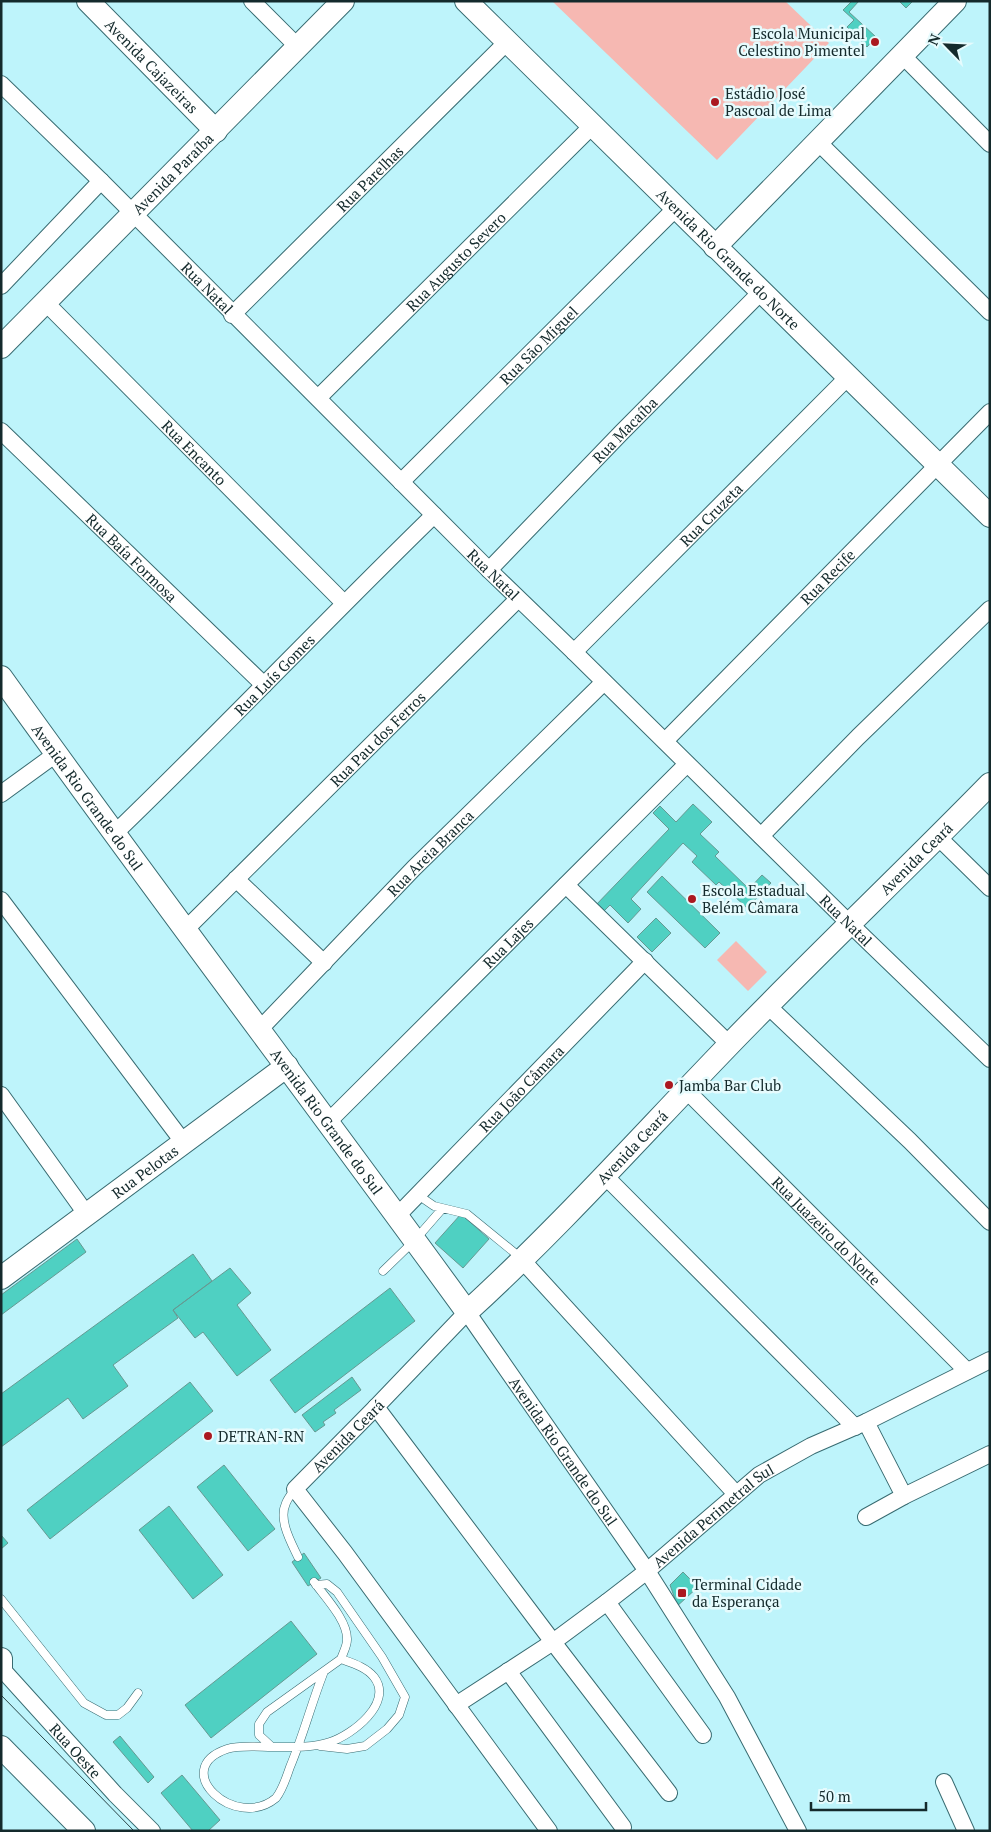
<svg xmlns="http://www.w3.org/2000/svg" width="991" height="1832" viewBox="0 0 991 1832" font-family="'PT Serif',serif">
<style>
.pitch{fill:#f6b8b2}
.building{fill:#4fd0c2;stroke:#659992}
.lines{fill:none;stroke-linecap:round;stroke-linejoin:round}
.lane-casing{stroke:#386b71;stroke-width:9}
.street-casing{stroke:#386b71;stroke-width:18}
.secondary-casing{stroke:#386b71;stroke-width:24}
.lane{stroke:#fff;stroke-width:8}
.street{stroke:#fff;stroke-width:16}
.secondary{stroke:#fff;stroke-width:22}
.tram{stroke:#2b4547;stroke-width:1}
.poi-dot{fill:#ab1820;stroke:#e6fbfd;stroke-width:2}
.labels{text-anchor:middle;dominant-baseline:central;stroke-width:5;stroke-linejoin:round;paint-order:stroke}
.poi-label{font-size:15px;fill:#142a2c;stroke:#e6fbfd;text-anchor:start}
.street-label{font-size:15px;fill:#142a2c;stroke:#e6fbfd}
</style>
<rect width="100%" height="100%" fill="#bef4fb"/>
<path class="pitch" d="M552 1H785L829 43 717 160Z
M736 941 767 972 748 991 717 960Z"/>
<path class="building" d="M852 1H859L849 12 876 37 867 47 847 27 854 20 843 10Z
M899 1H913L906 8Z
M693 804 712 822 700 834 719 852 715 856 749 889 762 875 771 883 747 908 719 882 716 885 692 862 697 856 683 843 631 899 641 909 628 923 610 905 601 914 594 907 669 829 653 813 660 806 676 822Z
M662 876 720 933 705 948 647 892Z
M656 918 671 933 652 952 637 937Z
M461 1214 489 1239 463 1268 435 1243Z
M77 1239 86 1252 1 1315V1295Z
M193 1254 212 1281 173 1310 178 1318 113 1365 128 1386 83 1419 68 1398 1 1447V1394Z
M230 1268 251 1293 237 1305 271 1350 237 1376 203 1332 195 1338 173 1310Z
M390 1288 415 1321 295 1413 270 1380Z
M352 1377 361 1390 334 1410 336 1413 323 1422 325 1425 315 1432 302 1415Z
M190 1382 213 1411 50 1539 27 1510Z
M224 1465 275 1529 248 1551 197 1487Z
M169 1506 223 1575 193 1599 139 1530Z
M1 1535 8 1543 1 1549Z
M304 1553 321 1578 308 1586 292 1562Z
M683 1572 698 1587 675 1608 672 1604 675 1599 670 1585Z
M291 1621 317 1654 211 1738 185 1705Z
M120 1736 154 1777 148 1783 113 1742Z
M182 1775 220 1820 208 1831H193L161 1793Z"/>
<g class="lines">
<defs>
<path id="lane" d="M418 1195 434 1206 467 1214 521 1258
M383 1271 415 1240 442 1209
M295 1489C292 1493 288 1498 286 1503 278 1520 291 1542 298 1557
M314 1582C325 1597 348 1621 347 1640 347 1646 343 1653 341 1659L267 1712 259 1724V1735L272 1747C292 1747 312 1748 330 1742 352 1735 394 1703 374 1677 366 1667 352 1663 341 1659
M316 1585 327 1584 337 1592 382 1657 405 1697 399 1715 387 1729 365 1746 347 1749 320 1746
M1 1599 84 1703 106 1715H118L127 1708 138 1693
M272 1747C260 1747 239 1745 227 1749 168 1769 235 1832 276 1798 283 1789 286 1778 290 1767 303 1736 311 1705 323 1674"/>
<g id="street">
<path d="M252 1 297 46"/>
<path d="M902 55 990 144"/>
<path id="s1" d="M1 84 101 181 489 570 574 652 850 924 990 1059"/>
<path d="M817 141 990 312"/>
<path d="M1 286 101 181"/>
<path id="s2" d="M45 302 344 603"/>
<path id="s3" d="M232 315 507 42"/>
<path id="s4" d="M318 398 592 126"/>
<path id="s5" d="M1 431 264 685"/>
<path id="s6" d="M401 482 676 208"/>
<path id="s7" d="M489 570 621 433 761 292"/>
<path id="s8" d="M574 652 848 377"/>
<path id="s9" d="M665 741 990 412"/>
<path d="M1 794 56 754"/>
<path id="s10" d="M114 834C222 730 326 620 434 515"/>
<path d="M761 836 858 737 990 609"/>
<path d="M938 837 990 888"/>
<path d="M236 879 324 963"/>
<path d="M566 885 729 1044"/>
<path d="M1 900 184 1143"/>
<path id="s11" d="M186 929 518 599"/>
<path d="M768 1006 910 1141 990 1222"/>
<path id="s12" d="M260 1029 414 868 604 682"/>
<path id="s13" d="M686 1090 967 1371"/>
<path d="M1 1095 87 1215"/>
<path id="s14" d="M328 1122 687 764"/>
<path d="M605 1176 855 1427"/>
<path id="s15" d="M397 1216 645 961"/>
<path d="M522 1260 736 1494"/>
<path d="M376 1407 553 1642 669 1793"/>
<path d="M866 1422 904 1496"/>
<path d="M866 1517 904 1496 990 1454"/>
<path d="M607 1602 703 1735"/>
<path id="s16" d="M2 1669 115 1794 152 1831"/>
<path d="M508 1671 623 1827"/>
<path id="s17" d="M456 1705 553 1642 607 1602 647 1571 759 1475 811 1446 866 1422 990 1360"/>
<path d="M944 1782 966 1831"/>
<path id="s18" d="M549 1831 345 1553 295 1489 376 1407 467 1312 647 1571 727 1697 798 1831"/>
</g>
<g id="secondary">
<path id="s19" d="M88 1 216 131"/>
<path id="s20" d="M466 1 990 516"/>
<path d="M715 247 955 1"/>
<path id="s21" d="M1 347 343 1"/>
<path id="s22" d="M1 677C154 891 313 1100 467 1312 559 1228 642 1135 729 1045 814 957 904 872 990 784"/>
<path id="s23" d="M1 1278 287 1066"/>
<path d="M1 1659V1670"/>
<path d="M1 1747 84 1831"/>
</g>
</defs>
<use href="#lane" class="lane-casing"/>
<use href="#street" class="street-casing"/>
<use href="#secondary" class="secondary-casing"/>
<use href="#lane" class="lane"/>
<use href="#street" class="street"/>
<use href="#secondary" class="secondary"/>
<path class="tram" d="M1 1695 134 1831"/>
</g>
<g class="poi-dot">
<circle cx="875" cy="42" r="5"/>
<circle cx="715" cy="102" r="5"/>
<circle cx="692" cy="899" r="5"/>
<circle cx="669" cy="1085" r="5"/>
<circle cx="208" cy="1436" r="5"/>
<rect x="677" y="1588" width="10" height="10" rx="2.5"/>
</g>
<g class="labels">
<g class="poi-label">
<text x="865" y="33" text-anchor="end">Escola Municipal<tspan x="865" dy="17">Celestino Pimentel</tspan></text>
<text x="725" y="93">Estádio José<tspan x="725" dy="17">Pascoal de Lima</tspan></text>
<text x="702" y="890">Escola Estadual<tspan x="702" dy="17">Belém Câmara</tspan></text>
<text x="679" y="1085">Jamba Bar Club</text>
<text x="218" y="1436">DETRAN-RN</text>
<text x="692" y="1584">Terminal Cidade<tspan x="692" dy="17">da Esperança</tspan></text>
</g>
<g class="street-label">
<text stroke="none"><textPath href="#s19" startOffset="91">Avenida Cajazeiras</textPath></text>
<text stroke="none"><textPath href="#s21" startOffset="244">Avenida Paraíba</textPath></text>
<text stroke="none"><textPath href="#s3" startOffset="194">Rua Parelhas</textPath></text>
<text stroke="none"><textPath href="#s20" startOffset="368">Avenida Rio Grande do Norte</textPath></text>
<text stroke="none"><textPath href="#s4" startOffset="194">Rua Augusto Severo</textPath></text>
<text stroke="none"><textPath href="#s1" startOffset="290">Rua Natal</textPath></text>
<text stroke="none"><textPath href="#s6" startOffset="194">Rua São Miguel</textPath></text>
<text stroke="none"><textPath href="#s7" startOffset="195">Rua Macaíba</textPath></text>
<text stroke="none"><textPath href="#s2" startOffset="212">Rua Encanto</textPath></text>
<text stroke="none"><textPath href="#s8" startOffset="194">Rua Cruzeta</textPath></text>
<text stroke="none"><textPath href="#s5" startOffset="182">Rua Baía Formosa</textPath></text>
<text stroke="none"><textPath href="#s1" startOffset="695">Rua Natal</textPath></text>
<text stroke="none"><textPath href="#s9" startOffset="231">Rua Recife</textPath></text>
<text stroke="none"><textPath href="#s10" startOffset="226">Rua Luís Gomes</textPath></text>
<text stroke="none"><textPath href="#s11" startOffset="270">Rua Pau dos Ferros</textPath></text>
<text stroke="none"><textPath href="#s22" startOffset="148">Avenida Rio Grande do Sul</textPath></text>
<text stroke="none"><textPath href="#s12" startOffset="245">Rua Areia Branca</textPath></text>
<text stroke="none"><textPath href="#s22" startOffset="1426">Avenida Ceará</textPath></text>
<text stroke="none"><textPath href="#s1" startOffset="1189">Rua Natal</textPath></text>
<text stroke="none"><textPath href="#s14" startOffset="254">Rua Lajes</textPath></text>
<text stroke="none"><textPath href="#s15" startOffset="178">Rua João Câmara</textPath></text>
<text stroke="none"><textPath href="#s22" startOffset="551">Avenida Rio Grande do Sul</textPath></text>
<text stroke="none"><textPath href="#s22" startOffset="1021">Avenida Ceará</textPath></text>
<text stroke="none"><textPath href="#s23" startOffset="179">Rua Pelotas</textPath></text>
<text stroke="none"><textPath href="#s13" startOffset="199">Rua Juazeiro do Norte</textPath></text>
<text stroke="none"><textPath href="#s18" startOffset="501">Avenida Ceará</textPath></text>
<text stroke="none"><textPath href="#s18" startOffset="842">Avenida Rio Grande do Sul</textPath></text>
<text stroke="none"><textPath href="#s17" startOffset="320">Avenida Perimetral Sul</textPath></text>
<text stroke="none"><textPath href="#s16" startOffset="110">Rua Oeste</textPath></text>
</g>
</g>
<rect width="991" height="1832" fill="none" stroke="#142a2c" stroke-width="5"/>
<g transform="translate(946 45) rotate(294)" stroke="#e6fbfd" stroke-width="4" paint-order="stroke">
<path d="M0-4L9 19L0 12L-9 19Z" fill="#142a2c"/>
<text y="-8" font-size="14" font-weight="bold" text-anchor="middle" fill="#142a2c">N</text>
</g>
<path d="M811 1802v8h115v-8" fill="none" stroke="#142a2c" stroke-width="2.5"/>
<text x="818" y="1802" font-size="15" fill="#142a2c" stroke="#e6fbfd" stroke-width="4" paint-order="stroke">50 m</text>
</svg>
